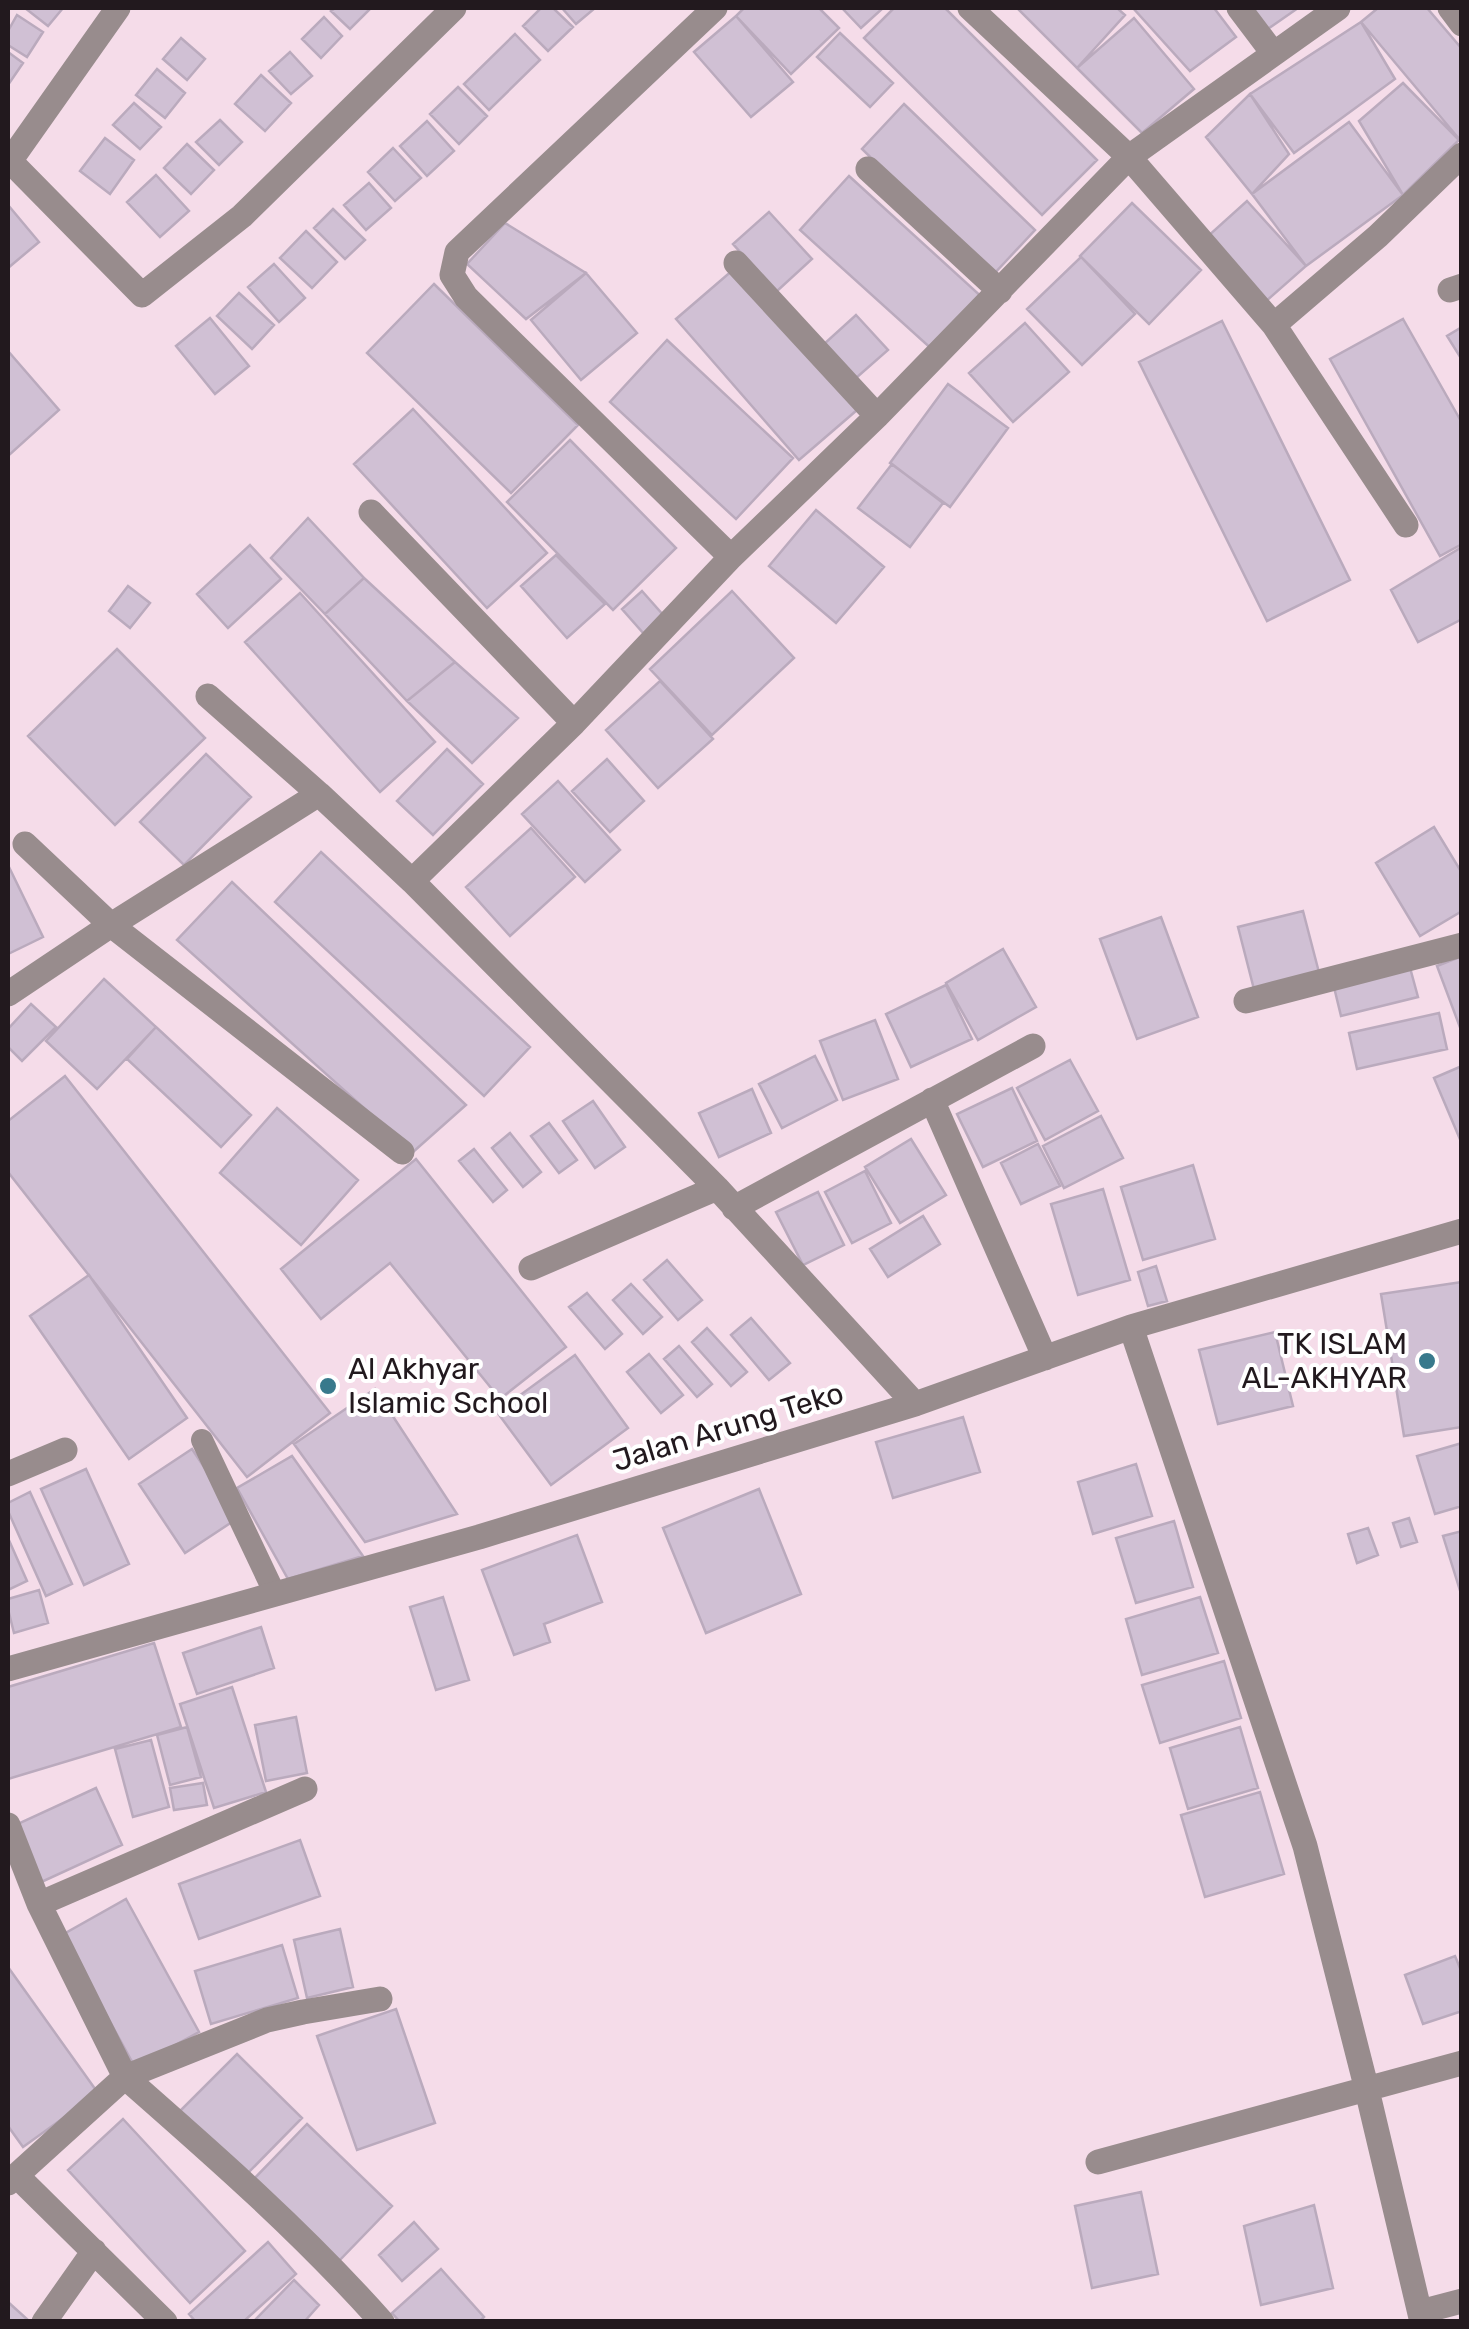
<svg xmlns="http://www.w3.org/2000/svg" width="1469" height="2329" viewBox="0 0 1469 2329" font-family="Rubik,sans-serif">
<style>
.building{fill:#d0c0d4;stroke:#baaabd;stroke-width:2.5}
.lines{fill:none;stroke-linecap:round;stroke-linejoin:round}
.lane{stroke:#988c8d;stroke-width:22}
.street{stroke:#988c8d;stroke-width:25}
.poi-dot{fill:#38798c;stroke:#fff;stroke-width:4}
.labels{text-anchor:middle;dominant-baseline:central;stroke-width:8;stroke-linejoin:round;paint-order:stroke}
.poi-label{font-size:30px;fill:#22191e;stroke:#fff;text-anchor:end}
.street-label{font-size:30px;fill:#22191e;stroke:#fff}
</style>
<rect width="100%" height="100%" fill="#f5dce9"/>
<path class="building" d="M25 8H63L48 26Z
M335 8H371L350 29 331 11Z
M541 8H553L573 27 548 51 523 26Z
M562 8H595L576 24Z
M744 8H819L839 28 791 74 736 16Z
M842 8H883L861 28Z
M894 8H945L1097 160 1042 215 864 38Z
M1017 8H1117L1125 15 1077 68Z
M1133 8H1214L1236 37 1190 71Z
M1244 8H1298L1262 33Z
M1378 8H1427L1462 49 1460 140 1361 22Z
M17 15 43 32 27 57 8 45V31Z
M736 16 793 82 751 117 694 52Z
M324 17 342 36 321 58 302 39Z
M1134 18 1194 89 1142 133 1077 68Z
M1361 22 1395 79 1294 153 1250 94Z
M840 33 893 83 870 107 817 57Z
M515 34 540 60 489 110 464 84Z
M181 38 205 59 187 80 163 59Z
M8 52 23 63 8 85Z
M290 52 312 76 291 94 269 71Z
M157 69 185 93 165 118 136 95Z
M261 75 291 103 265 131 235 104Z
M1403 83 1459 140 1403 195 1359 121Z
M458 87 487 116 459 144 430 114Z
M1250 94 1289 154 1252 194 1206 137Z
M134 103 161 127 140 149 113 125Z
M904 104 1035 230 992 276 862 149Z
M220 120 242 142 219 165 196 142Z
M427 121 454 151 427 176 400 146Z
M1349 122 1403 195 1306 266 1252 194Z
M105 138 134 160 110 194 80 171Z
M187 144 214 170 191 194 164 168Z
M393 148 421 178 395 201 368 172Z
M156 175 189 211 160 237 127 202Z
M849 176 984 299 935 352 800 230Z
M369 183 391 208 366 230 344 205Z
M1247 201 1306 266 1265 302 1207 237Z
M1132 203 1201 270 1149 324 1080 256Z
M8 205 39 242 8 268Z
M333 209 365 240 345 259 314 228Z
M769 212 812 259 776 292 733 244Z
M505 223 586 273 526 319 467 264Z
M306 231 337 262 312 288 280 258Z
M1081 257 1135 314 1082 365 1027 309Z
M274 264 305 298 279 322 248 287Z
M734 269 857 410 799 460 676 319Z
M586 273 637 333 581 380 531 320Z
M434 284 578 425 511 493 367 353Z
M239 293 274 325 252 349 217 316Z
M856 315 888 350 856 378 824 344Z
M210 318 249 366 215 394 176 346Z
M1403 319 1462 423V544L1440 556 1330 359Z
M1222 321 1350 580 1267 621 1139 362Z
M1025 323 1069 372 1013 422 969 373Z
M1462 327V360L1447 336Z
M667 340 793 458 736 519 610 402Z
M8 351 59 410 8 456Z
M948 384 1008 428 950 507 890 463Z
M413 409 547 553 487 608 354 464Z
M570 440 676 548 613 610 507 502Z
M892 464 943 503 910 547 858 508Z
M816 510 884 567 836 623 769 566Z
M308 518 364 578 325 614 271 558Z
M250 545 281 579 228 628 197 594Z
M1462 547V619L1418 642 1391 590Z
M556 555 605 604 567 638 521 586Z
M364 578 455 662 407 701 325 614Z
M128 586 150 603 130 628 109 611Z
M642 591 664 616 644 634 622 609Z
M732 591 794 658 712 735 650 669Z
M300 593 435 742 380 792 245 642Z
M117 649 205 738 115 825 28 736Z
M455 662 518 718 472 763 407 701Z
M660 681 713 739 658 788 606 730Z
M447 749 483 784 433 835 397 801Z
M206 754 251 797 184 865 140 822Z
M607 759 644 801 610 832 572 791Z
M558 781 620 850 585 882 522 814Z
M1434 827 1462 873V911L1420 936 1376 863Z
M531 828 575 877 510 936 466 887Z
M321 852 530 1047 484 1096 275 902Z
M8 865 43 937 8 954Z
M232 882 466 1105 413 1152 177 940Z
M1303 911 1322 984 1257 1001 1238 927Z
M1161 917 1198 1017 1137 1039 1100 939Z
M1003 949 1036 1007 978 1040 946 983Z
M1462 956V1030H1461L1437 966Z
M1409 964 1418 997 1341 1016 1333 983Z
M104 979 156 1027 97 1089 46 1041Z
M946 985 972 1039 911 1067 886 1014Z
M31 1004 56 1027 22 1061 8 1047V1029Z
M1439 1013 1447 1049 1357 1069 1349 1033Z
M875 1020 898 1079 843 1100 820 1041Z
M156 1027 251 1115 221 1147 127 1059Z
M815 1056 837 1100 782 1128 759 1084Z
M1070 1060 1098 1111 1045 1140 1017 1088Z
M1462 1066V1144L1434 1078Z
M65 1076 330 1413 247 1477 8 1172V1121Z
M1012 1088 1037 1141 983 1167 957 1114Z
M752 1089 771 1133 719 1157 699 1113Z
M593 1101 625 1147 595 1168 563 1121Z
M277 1108 358 1180 301 1245 220 1173Z
M1101 1116 1123 1158 1064 1188 1043 1146Z
M549 1123 577 1160 559 1173 531 1136Z
M510 1133 541 1172 523 1187 492 1148Z
M911 1139 946 1195 900 1223 865 1167Z
M1038 1144 1060 1186 1021 1204 1001 1163Z
M474 1149 507 1190 493 1202 459 1161Z
M416 1159 566 1347 500 1399 390 1263 321 1319 281 1269Z
M1193 1165 1215 1239 1143 1260 1121 1187Z
M865 1171 891 1223 852 1243 825 1192Z
M1103 1189 1130 1280 1078 1295 1051 1204Z
M818 1192 844 1245 803 1265 776 1212Z
M923 1216 940 1244 888 1277 870 1249Z
M667 1260 702 1300 678 1320 644 1280Z
M1156 1266 1167 1301 1148 1306 1138 1272Z
M89 1275 187 1418 129 1459 30 1316Z
M1462 1282V1427L1404 1436 1381 1294Z
M631 1284 662 1317 643 1334 613 1300Z
M587 1293 622 1334 605 1349 569 1307Z
M751 1318 790 1363 769 1380 731 1335Z
M707 1328 747 1372 731 1386 692 1342Z
M1275 1332 1293 1406 1218 1424 1199 1350Z
M679 1346 712 1384 697 1397 664 1359Z
M649 1354 683 1395 661 1413 627 1372Z
M575 1355 628 1428 551 1485 497 1412Z
M375 1389 457 1514 365 1542 294 1444Z
M963 1417 980 1472 893 1498 876 1442Z
M1462 1443V1506L1435 1514 1417 1456Z
M192 1449 238 1518 185 1553 139 1484Z
M292 1456 363 1556 288 1579 237 1488Z
M1136 1464 1152 1516 1093 1534 1078 1482Z
M86 1469 129 1564 84 1585 41 1489Z
M759 1489 801 1594 706 1633 663 1528Z
M30 1492 72 1584 46 1596 8 1511V1503Z
M1409 1518 1417 1542 1401 1547 1393 1523Z
M1174 1521 1193 1587 1136 1603 1116 1538Z
M1368 1528 1378 1555 1357 1563 1348 1534Z
M1462 1531V1597L1443 1536Z
M577 1535 602 1602 544 1624 550 1642 514 1655 482 1570Z
M8 1538 27 1581 8 1590Z
M39 1590 48 1623 14 1633 8 1609V1599Z
M443 1597 469 1680 436 1690 410 1607Z
M1200 1597 1218 1653 1142 1675 1126 1619Z
M261 1627 274 1668 197 1694 183 1653Z
M154 1643 181 1727 8 1779V1687Z
M1224 1661 1241 1718 1160 1743 1142 1685Z
M232 1687 266 1792 214 1808 180 1704Z
M296 1717 307 1773 266 1781 255 1725Z
M187 1727 201 1777 170 1785 157 1735Z
M1240 1727 1258 1788 1188 1809 1170 1748Z
M151 1740 169 1807 133 1817 115 1749Z
M203 1783 207 1805 174 1810 170 1788Z
M96 1788 122 1845 37 1884 11 1827Z
M1260 1792 1284 1874 1205 1897 1181 1815Z
M300 1840 320 1896 199 1939 179 1884Z
M126 1899 199 2032 135 2067 62 1935Z
M340 1929 353 1987 307 1998 294 1940Z
M282 1945 298 1998 211 2024 195 1971Z
M1455 1956 1462 1973V2011L1423 2024 1405 1975Z
M8 1967 98 2093 23 2147 8 2126Z
M396 2009 435 2123 357 2150 317 2036Z
M237 2054 302 2118 245 2176 179 2112Z
M123 2119 245 2251 190 2303 68 2170Z
M307 2124 392 2206 336 2264 251 2182Z
M1141 2192 1158 2274 1092 2288 1075 2206Z
M1314 2205 1333 2288 1261 2305 1244 2226Z
M414 2222 438 2249 402 2281 379 2255Z
M268 2242 296 2274 243 2322H196L189 2314Z
M441 2269 484 2317 479 2322H400L392 2313Z
M294 2280 319 2305 304 2322H253Z
M8 2302 28 2320 27 2322H8Z"/>
<g class="lines">
<path class="lane" d="M202 1440 275 1594"/>
<path class="street" d="M118 8 10 161 142 295 242 216 454 8
M715 8 457 252 452 275 466 297 731 557
M970 8 1129 157 1274 325 1406 525
M1239 8 1273 53
M1450 8 1462 24
M868 169 1000 291
M736 263 877 416
M1450 290 1462 286
M1274 325 1378 236 1462 155
M371 512 574 723
M208 696 319 794
M25 844 111 925 402 1152
M412 881 717 1188 915 1404
M8 994 111 925 319 794 412 881 574 723 731 557 877 416 1129 157 1338 8
M1246 1001 1462 945
M932 1100 1045 1358
M734 1208 1033 1046
M531 1268 717 1188
M1131 1327 1305 1846 1367 2090 1422 2322
M8 1474 65 1450
M8 1669 479 1537 915 1404 1131 1327 1462 1231
M8 1825 39 1904 125 2077 267 2020 303 2012 380 1999
M39 1904 305 1789
M1098 2162 1462 2063
M17 2176 165 2322
M8 2183 125 2077C214 2155 303 2233 382 2322
M1420 2312 1462 2301
M44 2322 94 2251"/>
</g>
<g class="poi-dot">
<circle cx="1427" cy="1361" r="10"/>
<circle cx="328" cy="1386" r="10"/>
</g>
<g class="labels">
<g class="poi-label">
<text x="1407" y="1344">TK ISLAM<tspan x="1407" dy="34">AL-AKHYAR</tspan></text>
<text x="348" y="1369" text-anchor="start">Al Akhyar<tspan x="348" dy="34">Islamic School</tspan></text>
</g>
<g class="street-label">
<text transform="translate(728 1427) rotate(-17)">Jalan Arung Teko</text>
</g>
</g>
<rect width="1469" height="2329" fill="none" stroke="#22191e" stroke-width="20"/>
</svg>
